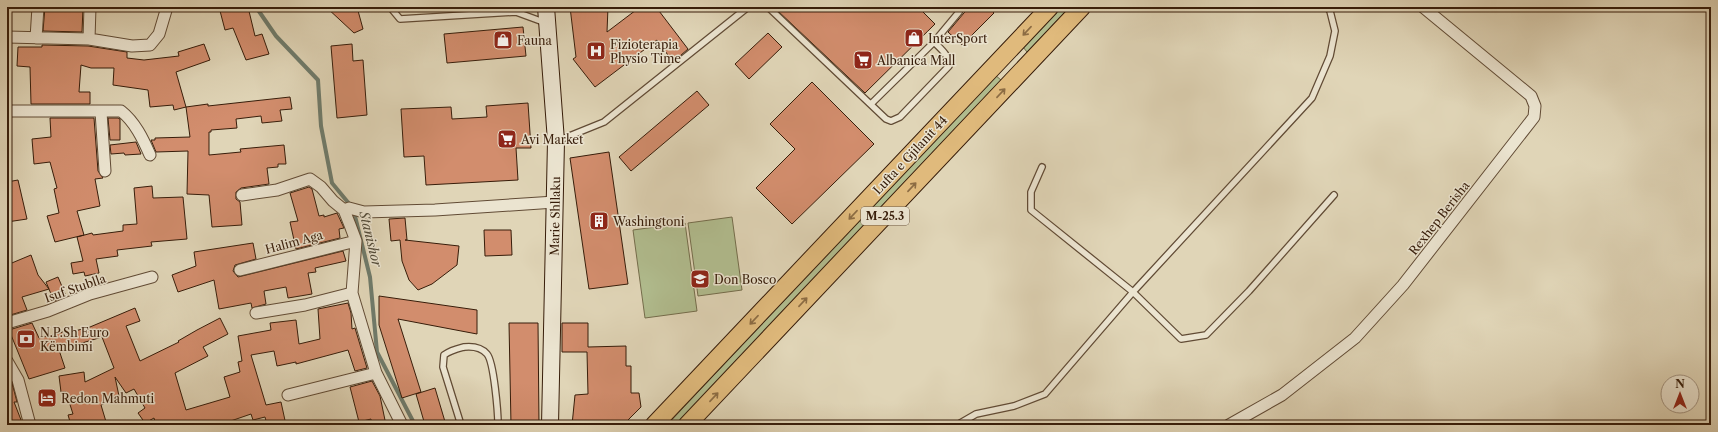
<svg xmlns="http://www.w3.org/2000/svg" width="1718" height="432" viewBox="0 0 1718 432" font-family="'Libre Caslon Text',serif">
<style>
.green{fill:#b1bd8f;stroke:#746d4c}
.lines{fill:none;stroke-linecap:round;stroke-linejoin:round}
.stream{stroke:#6f7b6b;stroke-width:4}
.building{fill:#d28d6d;stroke:#371d0a}
.lane-casing{stroke:#614b35;stroke-width:8}
.street-casing{stroke:#614b35;stroke-width:13}
.secondary-casing{stroke:#371d0a;stroke-width:18}
.primary-casing{stroke:#371d0a;stroke-width:19}
.lane{stroke:#ebe4d0;stroke-width:5.5}
.street{stroke:#ebe4d0;stroke-width:11}
.secondary{stroke:#ebe4d0;stroke-width:16}
.primary{stroke:#e0ba7c;stroke-width:17}
.oneway{stroke:#8c6c43}
.labels{text-anchor:middle;dominant-baseline:central;stroke-width:3;stroke-linejoin:round;paint-order:stroke}
.shield{fill:#ebe4d0;stroke:#6d5945;stroke-width:1}
.shield-label{font-size:11px;font-weight:bold;fill:#371d0a}
.poi-label{font-size:12px;fill:#371d0a;stroke:#ebe4d0;text-anchor:start}
.street-label{font-size:12px;fill:#371d0a;stroke:#ebe4d0}
.water-label{font-size:13px;font-style:italic;fill:#534c3a;stroke:#ebe4d0}
</style>
<rect width="100%" height="100%" fill="#e0d5b7"/>
<filter id="stains"><feTurbulence type="fractalNoise" baseFrequency=".005" numOctaves="4"/><feColorMatrix values="0 0 0 0 .2 0 0 0 0 .09 0 0 0 0 .02 0 0 0 .5 -.17"/></filter>
<radialGradient id="worn" r=".72"><stop offset=".6" stop-color="#630" stop-opacity="0"/><stop offset="1" stop-color="#630" stop-opacity=".3"/></radialGradient>
<path class="green" d="M1060 7H1070L1027 52 1023 47Z
M995 75 1001 80 676 425H667Z
M732 217 742 290 698 296 688 223Z
M685 223 697 311 645 318 633 230Z"/>
<g class="lines">
<path class="stream" d="M256 7 276 36 318 80 321 126 332 183 351 206
M354 212 370 277 377 352 415 425"/>
</g>
<path class="building" d="M45 7H83L82 32 43 31Z
M219 7H248L255 36 262 34 269 54 246 60 233 28 225 30Z
M326 7H357L363 29 354 33Z
M570 7H608L607 32 640 7H656L688 49 673 62 657 40 595 87 573 59 576 57Z
M785 7H918L935 24 865 93 779 12Z
M969 7H989L994 13 962 45 948 32Z
M523 27 526 56 447 63 444 34Z
M768 33 782 47 749 79 735 64Z
M204 44 210 60 176 72 186 107 174 110 173 105 150 107 148 90 113 85 114 68H91L81 65 79 92H90V104H31L30 67 17 66 18 47H42V45L88 46 127 52V58L144 60 179 56 178 52Z
M352 44 353 61 363 60 367 115 337 118 331 46Z
M812 82 874 144 792 224 756 188 795 149 770 124Z
M697 91 709 105 631 171 619 157Z
M290 97 292 109 280 110 282 121 262 123 261 116 236 119 237 128 211 130V132H209V155L241 152 240 149 284 145 286 164H278V167L267 168 269 184 241 188 236 192V199L240 202 242 225 212 227 209 195 187 194 188 151 156 152 151 140H155V138L190 137 186 107 208 104V106Z
M528 103 531 148H516L518 180 426 185 424 156 404 157 401 109 451 107 452 119 487 117 486 106Z
M50 118H94L98 171 103 178 95 179 100 206 77 211 84 235 55 242 47 216 59 213 54 189 57 188 50 162 34 164 32 139 51 137Z
M108 118H118L120 119V140H110Z
M136 142 141 154 125 155 124 153 111 154 110 145Z
M609 152 628 284 589 289 570 158Z
M18 180 27 219 7 222V182Z
M152 186 153 198 183 197 187 239 151 242 152 246 117 250 118 256 96 259 99 273 85 276 84 272 73 274 71 263 83 261 77 237 92 233 93 235 123 231V225L137 224 134 188Z
M309 187 312 189 319 216 324 215V217L337 213 344 228 339 229 340 238 296 249 290 222 298 221 290 193Z
M405 218 407 240H405L459 246 457 265 432 284 418 290 409 280 402 261 400 240 391 241 389 219Z
M484 230H511L512 255 485 256Z
M253 243 256 259 235 265 233 271 238 277 343 251 346 261 315 268 316 272 308 273 312 294 288 298 286 287 264 291 266 304 252 308 251 303 219 309 214 280 178 292 172 275 196 266 194 252Z
M31 255 38 275 49 289 22 297 27 310 7 316V265Z
M58 277 66 296 54 301 46 282Z
M379 296 477 310V334L398 319 421 392 402 398 379 325Z
M348 303 351 313 352 329 355 328 367 368 355 371 348 350 296 364V362L277 366 274 351 251 355 266 405 281 402 286 425H267L265 417 253 420 251 414 219 425H156L154 418 145 423 138 413 145 408 134 389 126 393 115 377 119 396 101 405 107 425H71L68 415 73 414 66 392H61L59 376 84 372 85 382 114 368 102 337 59 350 65 368 29 379 9 330 32 323 39 338 67 331V333L90 327 135 308 140 321 126 326 140 361 179 342 178 341 197 330 220 318 228 334 203 347 208 356 175 373 186 410 230 397 224 377 240 372 238 362 242 361 238 336 271 330 270 323 296 320 299 344 320 339 318 309Z
M509 323H538L539 425H511Z
M562 323H588V347L626 346V366H631V393H639L641 407 623 425H572L575 395 588 394 587 352H562Z
M7 375 12 383 17 402H14L23 425H7Z
M372 381 380 396 386 425H371V419L359 422 350 387Z
M435 388 446 425H425L416 394Z"/>
<g class="lines">
<defs>
<path id="lane" d="M390 7 400 19 516 12 546 23
M768 7 886 119 891 121 900 117 949 66C949 55 941 49 934 42
M871 104 934 42 959 12
M557 141 604 122 748 7
M1042 167 1031 192V210L1133 292 1181 339 1206 335 1249 291 1334 195
M461 425 443 367 444 355C451 350 456 349 464 347 473 346 481 347 487 354 494 362 498 413 498 425
M957 425 976 414 1014 406 1045 394 1133 292 1312 98 1330 56 1335 31 1330 11 1327 7"/>
<path id="street" d="M7 37 89 39 132 46 150 45 159 34 167 7
M36 38 38 7
M89 39 90 7
M7 111H121C135 122 143 139 150 155
M101 112 105 171
M242 195 277 190 310 179 321 187 333 201 344 210 350 225 356 241 352 293 376 373 402 425
M344 210 349 208 364 212 435 210 555 202
M240 270 356 241
M256 313 305 305 352 293
M7 323 48 311 90 294 152 277
M7 361 18 380 30 425
M288 395 376 373
M1229 425 1282 395 1355 338 1403 285 1534 117 1535 106 1531 96 1423 7"/>
<path id="secondary" d="M546 7 556 141 550 425"/>
<path id="primary" d="M654 425 1050 7
M687 425 1082 7"/>
</defs>
<use href="#lane" class="lane-casing"/>
<use href="#street" class="street-casing"/>
<use href="#secondary" class="secondary-casing"/>
<use href="#primary" class="primary-casing"/>
<use href="#lane" class="lane"/>
<use href="#street" class="street"/>
<use href="#secondary" class="secondary"/>
<use href="#primary" class="primary"/>
</g>
<defs><path id="oneway-shaft" d="M-6 0H5M1.5-3L5.5 0L1.5 3" fill="none" stroke-width="1.6" stroke-linecap="round" stroke-linejoin="round"/></defs>
<g class="oneway">
<use href="#oneway-shaft" transform="translate(1027 31) rotate(133)"/>
<use href="#oneway-shaft" transform="translate(1001 93) rotate(-47)"/>
<use href="#oneway-shaft" transform="translate(912 187) rotate(-47)"/>
<use href="#oneway-shaft" transform="translate(853 215) rotate(133)"/>
<use href="#oneway-shaft" transform="translate(803 302) rotate(-47)"/>
<use href="#oneway-shaft" transform="translate(754 320) rotate(133)"/>
<use href="#oneway-shaft" transform="translate(714 397) rotate(-47)"/>
</g>
<defs>
<symbol id="shop-square" viewBox="-11 -11 22 22"><rect x="-9" y="-9" width="18" height="18" rx="4" fill="#8f2418" stroke="#ebe4d0"/><path d="M-5-2.5h2.3a2.7 3.5 0 0 1 5.4 0H5L5.5 6h-11ZM-1.5-2.5h3a1.5 2.3 0 0 0-3 0Z" fill="#fff"/></symbol>
<symbol id="hospital-square" viewBox="-11 -11 22 22"><rect x="-9" y="-9" width="18" height="18" rx="4" fill="#8f2418" stroke="#ebe4d0"/><path d="M-5-5h3v3.5h4V-5h3V5h-3V1.5h-4V5h-3Z" fill="#fff"/></symbol>
<symbol id="supermarket-square" viewBox="-11 -11 22 22"><rect x="-9" y="-9" width="18" height="18" rx="4" fill="#8f2418" stroke="#ebe4d0"/><path d="M-6-5.5h2.5l.6 2H6L4.5 2H-2.5L-4.4-4H-6ZM-1.5 3.2a1.3 1.3 0 1 0 .1 0ZM3 3.2a1.3 1.3 0 1 0 .1 0Z" fill="#fff"/></symbol>
<symbol id="building-square" viewBox="-11 -11 22 22"><rect x="-9" y="-9" width="18" height="18" rx="4" fill="#8f2418" stroke="#ebe4d0"/><path d="M-4-6H4V6H1V3H-1V6H-4ZM-2.5-4.3h1.7v1.8h-1.7ZM.8-4.3h1.7v1.8H.8ZM-2.5-1h1.7V.8h-1.7ZM.8-1h1.7V.8H.8Z" fill="#fff"/></symbol>
<symbol id="school-square" viewBox="-11 -11 22 22"><rect x="-9" y="-9" width="18" height="18" rx="4" fill="#8f2418" stroke="#ebe4d0"/><path d="M0-5L7-2L0 1L-7-2ZM-4 1L0 2.5L4 1V4Q0 6-4 4Z" fill="#fff"/></symbol>
<symbol id="bank-square" viewBox="-11 -11 22 22"><rect x="-9" y="-9" width="18" height="18" rx="4" fill="#8f2418" stroke="#ebe4d0"/><path d="M-6-4H6V4H-6ZM0-2.3a2.3 2.3 0 1 0 0 4.6a2.3 2.3 0 1 0 0-4.6Z" fill="#fff"/></symbol>
<symbol id="hotel-square" viewBox="-11 -11 22 22"><rect x="-9" y="-9" width="18" height="18" rx="4" fill="#8f2418" stroke="#ebe4d0"/><path d="M-6-4.5h1.5V1H6V5H4.5V3h-9V5H-6ZM-4 0a1.8 1.8 0 1 1 3.6 0ZM.5 0V-2.5h3Q6-2.5 6 0Z" fill="#fff"/></symbol>
</defs>
<g fill-rule="evenodd">
<use href="#shop-square" x="903" y="27" width="22" height="22"/>
<use href="#shop-square" x="492" y="29" width="22" height="22"/>
<use href="#hospital-square" x="585" y="40" width="22" height="22"/>
<use href="#supermarket-square" x="852" y="49" width="22" height="22"/>
<use href="#supermarket-square" x="496" y="128" width="22" height="22"/>
<use href="#building-square" x="588" y="210" width="22" height="22"/>
<use href="#school-square" x="689" y="268" width="22" height="22"/>
<use href="#bank-square" x="15" y="328" width="22" height="22"/>
<use href="#hotel-square" x="36" y="387" width="22" height="22"/>
</g>
<g class="labels">
<rect class="shield" x="861" y="207" width="48" height="18" rx="3"/>
<g class="shield-label">
<text x="885" y="216">M-25.3</text>
</g>
<g class="poi-label">
<text x="928" y="38">InterSport</text>
<text x="517" y="40">Fauna</text>
<text x="610" y="44">Fizioterapia<tspan x="610" dy="14">Physio Time</tspan></text>
<text x="877" y="60">Albanica Mall</text>
<text x="521" y="139">Avi Market</text>
<text x="613" y="221">Washingtoni</text>
<text x="714" y="279">Don Bosco</text>
<text x="40" y="332">N.P.Sh Euro<tspan x="40" dy="14">Këmbimi</tspan></text>
<text x="61" y="398">Redon Mahmuti</text>
</g>
<g class="street-label">
<text transform="translate(910 155) rotate(-47)">Lufta e Gjilanit 44</text>
<text transform="translate(555 216) rotate(-89)">Marie Shllaku</text>
<text transform="translate(1439 218) rotate(-52)">Rexhep Berisha</text>
<text transform="translate(294 242) rotate(-15)">Halim Aga</text>
<text transform="translate(75 288) rotate(-19)">Isuf Stublla</text>
</g>
<g class="water-label">
<text transform="translate(371 239) rotate(76)">Stanishor</text>
</g>
</g>
<rect width="1718" height="432" fill="none" stroke="#e0d5b7" stroke-width="24"/>
<rect x="8" y="8" width="1702" height="416" fill="none" stroke="#371d0a" stroke-width="2"/>
<rect x="12" y="12" width="1694" height="408" fill="none" stroke="#371d0a"/>
<g transform="translate(1680 394)"><circle r="19" fill="#ebe4d0" stroke="#a39481"/>
<path d="M0-3L7 15L0 10L-7 15Z" fill="#8f2418"/>
<text y="-6" font-size="11" font-weight="bold" text-anchor="middle" fill="#371d0a">N</text>
</g>
<rect width="100%" height="100%" filter="url(#stains)"/>
<rect width="100%" height="100%" fill="url(#worn)"/>
</svg>
